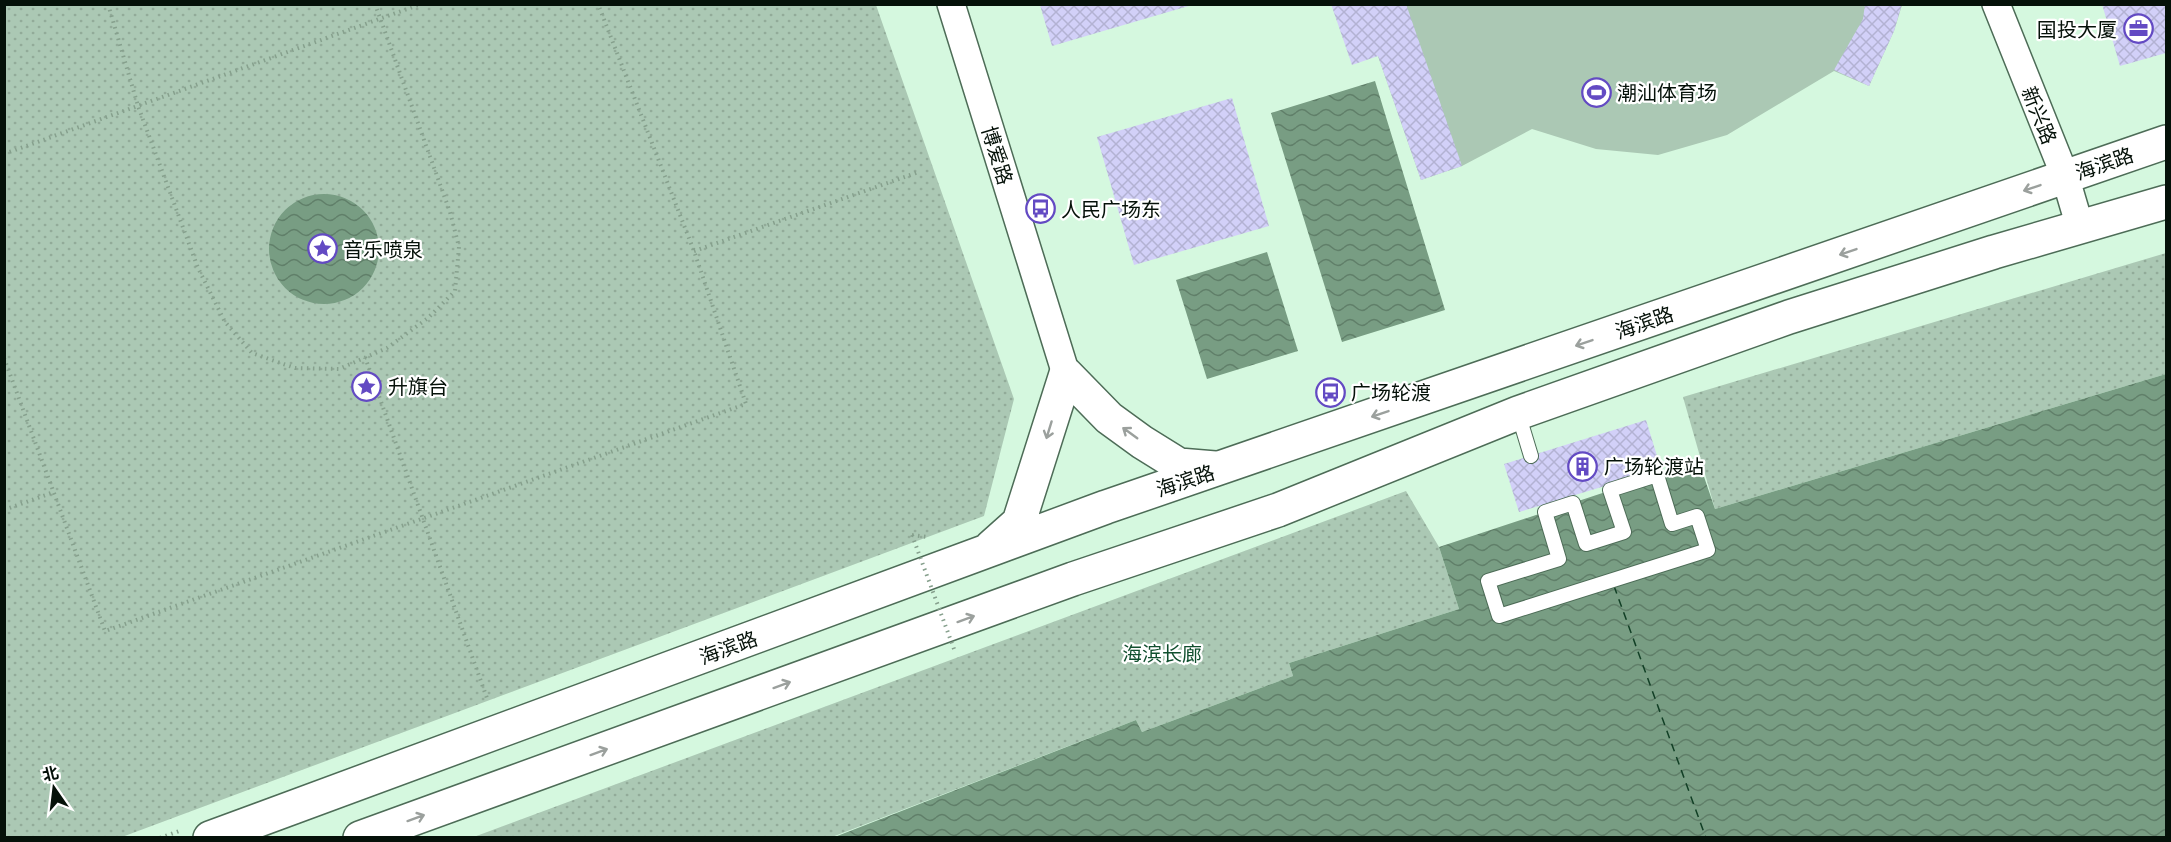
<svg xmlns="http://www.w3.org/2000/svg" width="2171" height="842" viewBox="0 0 2171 842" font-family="'Exo 2','Noto Sans SC',sans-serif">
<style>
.grass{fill:url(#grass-dots)}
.garden{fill:#abc8b4}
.water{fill:url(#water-waves)}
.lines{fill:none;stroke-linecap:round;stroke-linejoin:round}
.ferry{stroke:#113f25;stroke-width:1.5;stroke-dasharray:8 6;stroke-linecap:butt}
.building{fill:url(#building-cross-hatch)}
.service-casing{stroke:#4d6c57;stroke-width:16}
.minor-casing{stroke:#4d6c57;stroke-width:30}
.secondary-casing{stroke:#4d6c57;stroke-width:36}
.path{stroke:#86a08d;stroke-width:4;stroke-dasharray:1.5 4.5;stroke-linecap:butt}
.service{stroke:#fff;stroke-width:14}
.minor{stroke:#fff;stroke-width:27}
.secondary{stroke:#fff;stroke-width:33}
.path-bridge{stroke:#86a08d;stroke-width:4;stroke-dasharray:1.5 4.5;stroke-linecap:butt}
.oneway{stroke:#9ba09d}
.labels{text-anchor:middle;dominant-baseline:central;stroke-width:4.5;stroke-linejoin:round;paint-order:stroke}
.poi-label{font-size:20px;fill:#051109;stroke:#fff;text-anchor:start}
.street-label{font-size:20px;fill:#051109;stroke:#fff}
.park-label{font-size:20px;fill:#104f2e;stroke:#fff}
</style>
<defs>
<pattern id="grass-dots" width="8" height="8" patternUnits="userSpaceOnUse" patternTransform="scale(1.5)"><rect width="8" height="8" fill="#abc8b4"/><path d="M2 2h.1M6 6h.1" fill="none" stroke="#92ab99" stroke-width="1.8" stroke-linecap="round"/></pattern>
<pattern id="water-waves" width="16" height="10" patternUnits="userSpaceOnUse" patternTransform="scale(1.5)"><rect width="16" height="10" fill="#789d83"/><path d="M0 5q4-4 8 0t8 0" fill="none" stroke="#607f69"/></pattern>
<pattern id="building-cross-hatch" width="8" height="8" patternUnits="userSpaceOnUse" patternTransform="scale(1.5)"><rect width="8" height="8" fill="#d2d0f8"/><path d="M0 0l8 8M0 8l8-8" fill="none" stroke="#b3b2d3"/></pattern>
</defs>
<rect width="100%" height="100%" fill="#d5f8df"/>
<path class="grass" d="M5 5H876L1014 399 984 516 122 837 5 838Z
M2166 253V374L1715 509 1683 397Z
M1406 491 1439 547 1459 609 1289 663 1293 676 1142 732 1136 720 832 837 471 838Z"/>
<path class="garden" d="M1331 5H1902L1894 31 1869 86 1834 71 1727 135 1658 155 1596 149 1532 129 1462 166 1421 180 1378 56Z"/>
<path class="water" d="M1375 81 1445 310 1342 342 1271 113Z
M269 249a55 55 0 1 1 110 0a55 55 0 1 1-110 0Z
M1267 252 1298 351 1207 379 1176 280Z
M2166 374V837L832 838 1136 720 1142 732 1293 676 1289 663 1459 609 1439 547 1657 475 1700 465 1715 509Z"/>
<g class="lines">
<path class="ferry" d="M1614 586 1706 838"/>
</g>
<path class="building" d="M1331 4H1406L1462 166 1421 180 1378 56 1352 65Z
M1865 4H1902L1894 31 1869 86 1834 70 1863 19Z
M2102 4H2166V53L2120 66Z
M1040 5H1192L1052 46Z
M1232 98 1269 226 1134 265 1097 137Z
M1646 420 1661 469 1519 512 1504 464Z"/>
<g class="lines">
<defs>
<path id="service" d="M1518 413 1531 456
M1657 475 1672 524 1697 516 1708 550 1499 616 1488 581 1559 559 1545 512 1573 503 1586 544 1624 532 1610 490Z"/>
<path id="minor" d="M951 4 1066 374
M1996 4 2065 176 2080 227"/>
<path id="secondary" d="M991 547 1019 522 1066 374 1109 418 1142 442 1179 465 1215 468
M210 838 1106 507 2166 142
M360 838 1073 579 1278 510 1518 413 1789 317 1994 252 2166 202"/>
</defs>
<use href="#service" class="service-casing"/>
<use href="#minor" class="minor-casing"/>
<use href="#secondary" class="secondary-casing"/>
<path class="path" d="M108 4 138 106 198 268 225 322 252 353 295 368 339 369 387 348 428 318 455 291 459 247 450 212 375 4
M4 154 421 4
M694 251 919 172
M365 357 488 701
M4 358 105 631 746 404 694 251 598 4
M4 510 54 492
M912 535 927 537
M160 838 179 831"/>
<use href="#service" class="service"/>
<use href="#minor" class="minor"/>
<use href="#secondary" class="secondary"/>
<path class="path-bridge" d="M912 535 954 649"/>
</g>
<defs><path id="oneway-shaft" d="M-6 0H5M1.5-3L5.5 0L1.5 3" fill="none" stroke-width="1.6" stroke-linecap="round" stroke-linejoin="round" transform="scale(1.5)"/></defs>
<g class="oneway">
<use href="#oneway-shaft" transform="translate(2032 188) rotate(161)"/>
<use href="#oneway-shaft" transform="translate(1848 252) rotate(161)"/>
<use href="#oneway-shaft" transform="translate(1584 343) rotate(161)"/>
<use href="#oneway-shaft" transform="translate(1380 414) rotate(161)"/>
<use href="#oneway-shaft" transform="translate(1049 430) rotate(107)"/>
<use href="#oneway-shaft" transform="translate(1130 433) rotate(-144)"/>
<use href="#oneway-shaft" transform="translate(966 619) rotate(-20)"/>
<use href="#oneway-shaft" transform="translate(782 685) rotate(-20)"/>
<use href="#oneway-shaft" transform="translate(599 752) rotate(-20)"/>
<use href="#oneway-shaft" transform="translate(416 818) rotate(-20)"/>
</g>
<defs>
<symbol id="office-ring" viewBox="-11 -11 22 22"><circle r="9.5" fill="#fff" stroke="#634ac3" stroke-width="1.5"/><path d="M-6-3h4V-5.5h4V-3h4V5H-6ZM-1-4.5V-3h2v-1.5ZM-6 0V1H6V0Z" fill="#634ac3"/></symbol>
<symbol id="stadium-ring" viewBox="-11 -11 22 22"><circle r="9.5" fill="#fff" stroke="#634ac3" stroke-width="1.5"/><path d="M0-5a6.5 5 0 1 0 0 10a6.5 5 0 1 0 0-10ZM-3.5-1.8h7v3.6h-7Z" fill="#634ac3"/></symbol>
<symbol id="bus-ring" viewBox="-11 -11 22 22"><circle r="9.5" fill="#fff" stroke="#634ac3" stroke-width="1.5"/><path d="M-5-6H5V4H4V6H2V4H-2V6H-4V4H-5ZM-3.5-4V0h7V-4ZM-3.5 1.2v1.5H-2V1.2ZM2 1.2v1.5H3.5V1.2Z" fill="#634ac3"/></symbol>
<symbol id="sight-ring" viewBox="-11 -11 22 22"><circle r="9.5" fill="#fff" stroke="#634ac3" stroke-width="1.5"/><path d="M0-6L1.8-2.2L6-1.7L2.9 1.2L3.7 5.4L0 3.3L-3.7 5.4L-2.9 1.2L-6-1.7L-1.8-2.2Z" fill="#634ac3"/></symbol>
<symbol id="building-ring" viewBox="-11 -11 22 22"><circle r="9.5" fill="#fff" stroke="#634ac3" stroke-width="1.5"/><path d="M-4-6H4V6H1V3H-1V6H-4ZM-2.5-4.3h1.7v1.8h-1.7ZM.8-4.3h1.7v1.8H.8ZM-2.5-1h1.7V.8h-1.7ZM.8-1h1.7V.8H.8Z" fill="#634ac3"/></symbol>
</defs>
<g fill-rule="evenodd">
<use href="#office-ring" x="2122" y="12" width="33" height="33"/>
<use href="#stadium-ring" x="1580" y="76" width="33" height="33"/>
<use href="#bus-ring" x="1024" y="192" width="33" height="33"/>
<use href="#sight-ring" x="306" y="232" width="33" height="33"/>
<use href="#sight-ring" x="350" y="370" width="33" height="33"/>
<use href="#bus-ring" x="1314" y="376" width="33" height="33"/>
<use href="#building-ring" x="1566" y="450" width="33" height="33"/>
</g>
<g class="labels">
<g class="poi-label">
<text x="2117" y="29" text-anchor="end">国投大厦</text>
<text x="1617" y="92">潮汕体育场</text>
<text x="1061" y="209">人民广场东</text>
<text x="343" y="249">音乐喷泉</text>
<text x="388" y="386">升旗台</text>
<text x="1351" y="392">广场轮渡</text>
<text x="1604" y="466">广场轮渡站</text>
</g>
<g class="street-label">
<text transform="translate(2040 115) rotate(68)">新兴路</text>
<text transform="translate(998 155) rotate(73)">博爱路</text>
<text transform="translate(2104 163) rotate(-19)">海滨路</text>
<text transform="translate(1644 322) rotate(-19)">海滨路</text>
<text transform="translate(1185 480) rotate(-18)">海滨路</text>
<text transform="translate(728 647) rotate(-20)">海滨路</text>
</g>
<g class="park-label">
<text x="1162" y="653">海滨长廊</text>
</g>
</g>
<rect width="2171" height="842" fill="none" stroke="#051109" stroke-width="12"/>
<g transform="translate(54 788) rotate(346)" stroke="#ffffff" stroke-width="4.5" paint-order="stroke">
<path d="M0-4.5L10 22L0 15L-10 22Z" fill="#051109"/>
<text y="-9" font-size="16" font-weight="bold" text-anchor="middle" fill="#051109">北</text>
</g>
</svg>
